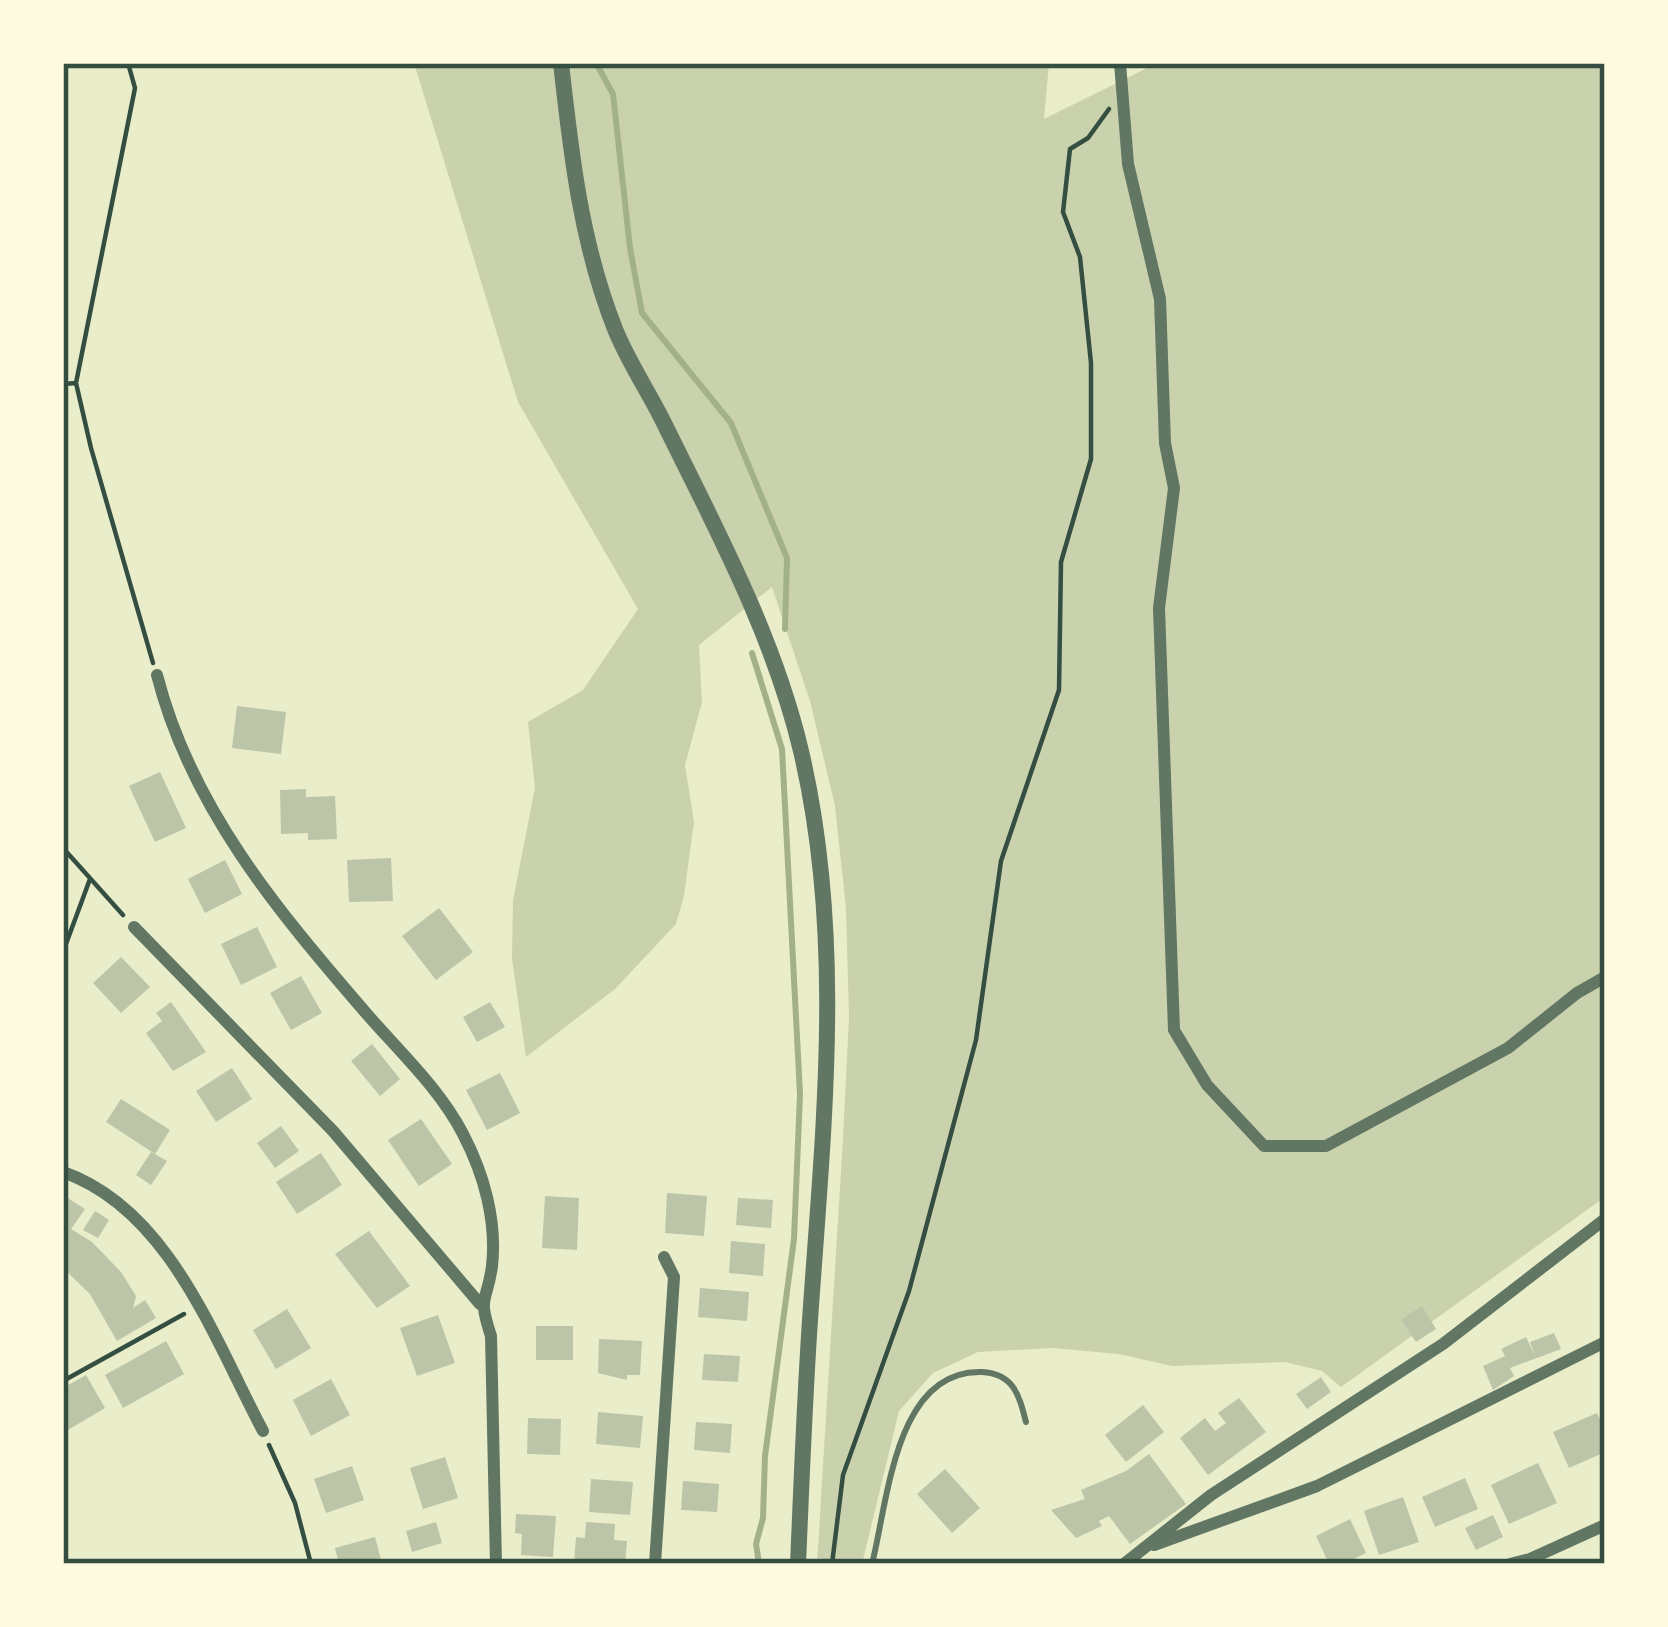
<svg xmlns="http://www.w3.org/2000/svg" width="1668" height="1627" viewBox="0 0 1668 1627" font-family="'Public Sans',sans-serif">
<style>
.green{fill:#cad2ad}
.lines{fill:none;stroke-linecap:round;stroke-linejoin:round}
.stream{stroke:#a3b18a;stroke-width:6}
.building{fill:#bcc5a7}
.path{stroke:#344e41;stroke-width:4.5}
.service{stroke:#617663;stroke-width:6}
.minor{stroke:#617663;stroke-width:12}
.tertiary{stroke:#617663;stroke-width:16}
.neatline{fill:none;stroke:#344e41;stroke-width:4.5}
</style>
<rect width="100%" height="100%" fill="#e9edc9"/>
<path class="green" d="M414 63H1049L1044 119 1157 63H1605V1197L1341 1387 1322 1371 1285 1362 1172 1366 1119 1354 1052 1348 978 1352 933 1373 899 1411 862 1564H817L843 1138 849 1017 846 908 835 806 810 701 772 587 699 645 702 702 685 765 694 822 684 896 676 924 615 989 526 1057 512 959 513 900 535 788 528 722 583 690 638 609 518 402Z"/>
<g class="lines">
<path class="stream" d="M596 63 613 94 630 248 642 313 731 423 787 558 785 629
M752 653 782 749 800 1094 794 1239 765 1456 763 1518 756 1544 759 1564"/>
</g>
<path class="building" d="M237 706 286 712 281 754 232 748Z
M160 772 186 828 155 842 129 786Z
M306 789V797L335 796 337 839 308 840V833L281 834 280 790Z
M391 858 393 901 349 902 347 860Z
M225 860 242 894 205 913 188 879Z
M439 908 473 952 436 980 402 936Z
M257 927 277 967 241 985 221 944Z
M121 957 150 987 121 1013 93 983Z
M301 976 322 1013 291 1030 270 993Z
M171 1002 206 1052 173 1071 146 1033 162 1021 156 1013Z
M490 1002 505 1027 477 1042 463 1017Z
M372 1044 400 1079 380 1096 351 1061Z
M232 1068 252 1099 216 1122 196 1091Z
M500 1073 520 1113 487 1130 466 1090Z
M121 1099 170 1130 155 1154 106 1122Z
M421 1119 452 1164 419 1186 388 1140Z
M281 1126 299 1151 275 1168 257 1143Z
M151 1152 167 1161 151 1185 136 1175Z
M321 1153 342 1185 297 1214 276 1182Z
M667 1193 707 1196 704 1236 665 1233Z
M63 1195 85 1209 71 1229 92 1242 121 1272 136 1296 133 1308 145 1300 156 1318 117 1341 90 1294 63 1268Z
M545 1196 579 1198 577 1250 542 1248Z
M738 1198 773 1200 771 1228 736 1225Z
M95 1211 109 1220 98 1238 83 1230Z
M369 1231 410 1286 377 1308 335 1254Z
M731 1241 765 1244 763 1276 729 1273Z
M700 1288 749 1292 747 1321 698 1317Z
M1422 1306 1436 1329 1416 1342 1401 1320Z
M287 1309 311 1348 276 1369 253 1330Z
M438 1315 455 1363 417 1376 400 1328Z
M536 1326H573V1360H536Z
M1554 1333 1561 1349 1510 1368 1514 1376 1493 1390 1483 1366 1505 1356 1501 1349 1526 1337 1535 1356 1530 1342Z
M599 1339 642 1341 640 1375H627V1380L598 1373Z
M166 1341 184 1374 123 1408 105 1375Z
M704 1354 740 1356 738 1382 702 1380Z
M86 1375 105 1408 63 1433V1388Z
M1321 1377 1331 1392 1307 1409 1296 1394Z
M331 1379 350 1415 311 1436 293 1400Z
M1239 1398 1266 1432 1208 1475 1180 1438 1205 1418 1215 1431 1226 1423 1218 1413Z
M1143 1405 1164 1432 1126 1462 1105 1435Z
M598 1412 643 1416 640 1448 596 1444Z
M1597 1413 1605 1431V1452L1569 1468 1553 1432Z
M528 1418 561 1419 560 1455 527 1454Z
M696 1422 732 1424 730 1453 694 1450Z
M1149 1454 1186 1504 1130 1544 1109 1516 1099 1521 1102 1526 1076 1538 1051 1510 1085 1499 1081 1490 1126 1471Z
M445 1457 458 1498 423 1509 410 1468Z
M1538 1463 1557 1503 1509 1524 1491 1485Z
M352 1466 364 1500 326 1513 314 1479Z
M945 1469 980 1508 952 1533 917 1494Z
M1465 1478 1478 1509 1435 1527 1422 1497Z
M591 1479 633 1482 630 1515 589 1512Z
M683 1481 719 1484 717 1512 681 1510Z
M1403 1497 1419 1542 1379 1555 1364 1511Z
M516 1514 556 1516 553 1557 521 1555 522 1534 515 1533Z
M1493 1515 1503 1537 1476 1550 1465 1528Z
M1350 1519 1366 1553 1343 1564H1329L1316 1536Z
M436 1522 442 1543 412 1552 406 1531Z
M586 1522 615 1524 614 1540 627 1541 625 1564H574L576 1537 585 1538Z
M375 1537 382 1564H339L335 1548Z"/>
<g class="lines">
<path class="path" d="M128 63 135 88 76 383 91 448 153 663
M63 384 76 383
M63 848 123 915
M63 952 90 879
M63 1381 184 1314
M269 1445 295 1503 311 1564
M832 1564 843 1475 909 1291 976 1040 1001 861 1059 690 1061 562 1091 459V363L1080 257 1063 212 1070 149 1088 138 1109 109"/>
<path class="service" d="M872 1564C888 1501 895 1369 982 1372 1014 1374 1019 1395 1026 1422"/>
<path class="minor" d="M1120 63 1128 164 1160 299 1165 443 1174 488 1159 608 1174 1030 1207 1085 1264 1146H1326L1508 1048 1577 993 1605 977
M157 675C191 808 278 911 366 1013 399 1051 440 1089 463 1134 484 1174 497 1221 492 1266 487 1304 477 1294 491 1336L496 1564
M134 927 333 1131 480 1304
M63 1172C169 1209 214 1339 263 1431
M1154 1545 1317 1486 1605 1342
M655 1564 674 1277 664 1257
M1124 1564 1211 1495 1443 1344 1605 1219
M1510 1564 1530 1559 1605 1525"/>
<path class="tertiary" d="M561 63C571 154 581 243 615 329 627 359 646 388 661 417 714 525 773 633 801 751 843 930 825 1111 812 1292 805 1383 802 1473 798 1564"/>
</g>
<rect width="1668" height="1627" fill="none" stroke="#fefae0" stroke-width="132"/>
<rect x="66" y="66" width="1536" height="1495" class="neatline"/>
</svg>
